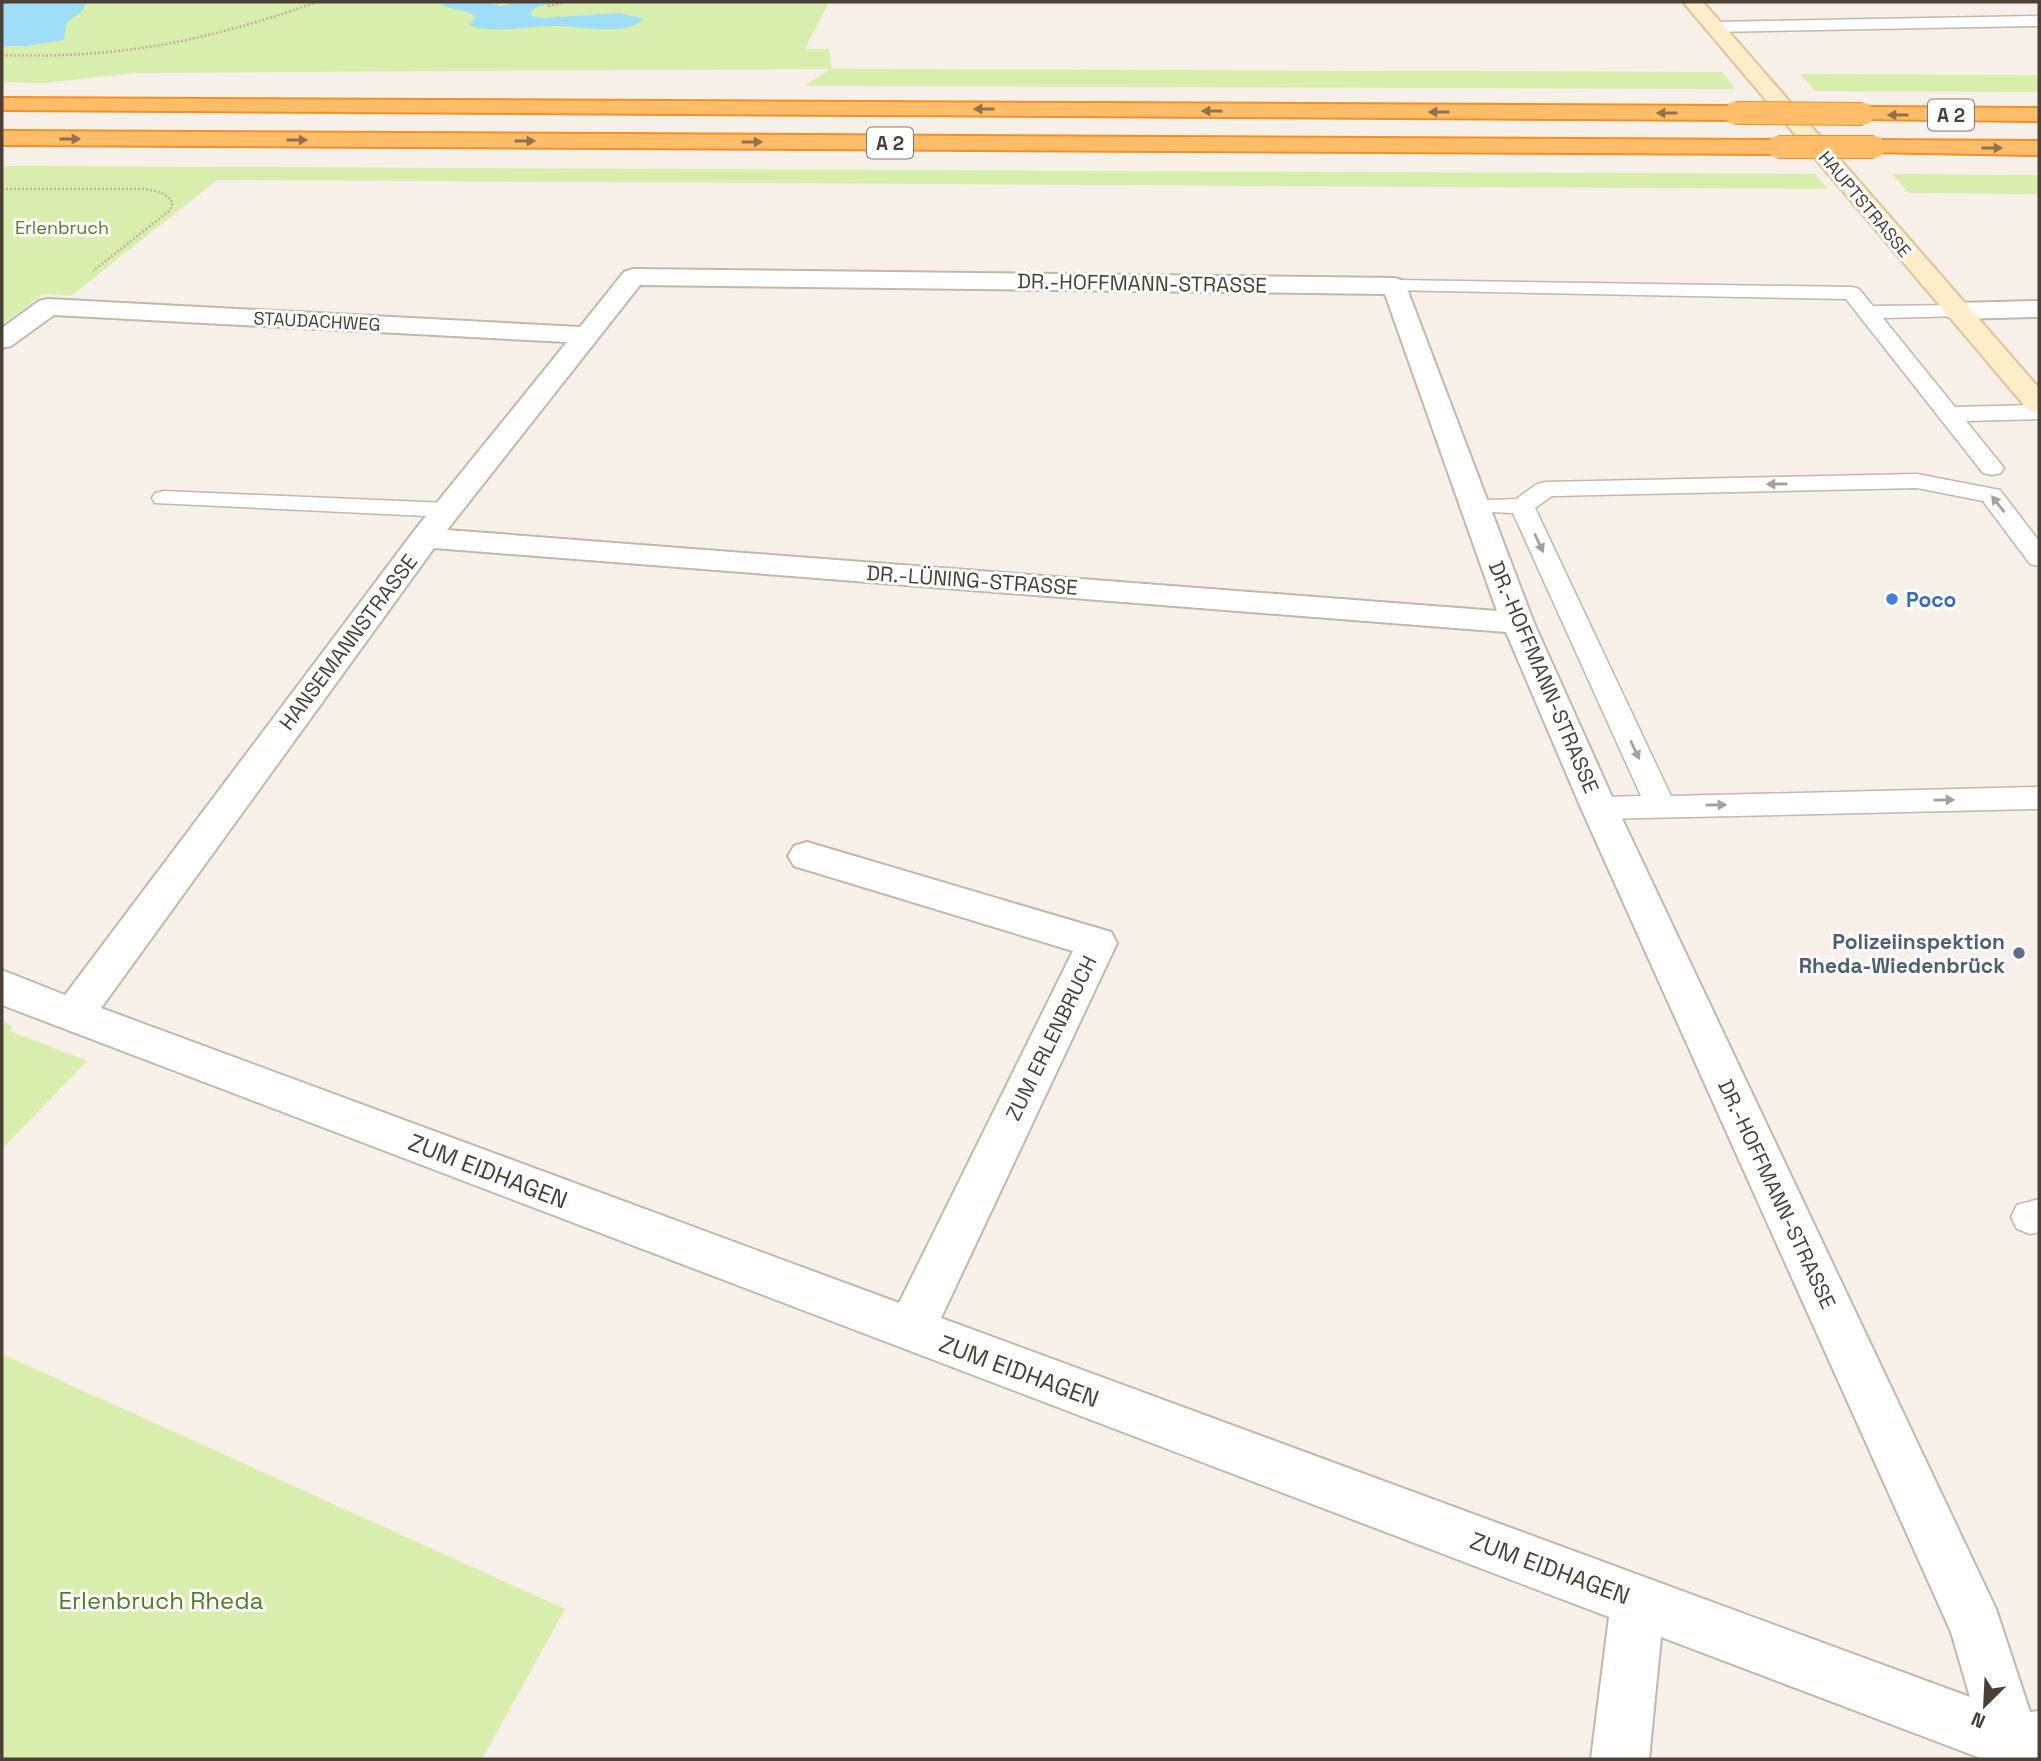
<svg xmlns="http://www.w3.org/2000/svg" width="2041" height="1761" viewBox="0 0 2041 1761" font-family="'Space Grotesk',sans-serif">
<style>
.green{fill:#d8eeac}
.water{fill:#9edef9}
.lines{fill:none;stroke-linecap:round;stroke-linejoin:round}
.lane-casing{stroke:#c2b7a9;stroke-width:3}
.street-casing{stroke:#c2b7a9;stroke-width:4}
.secondary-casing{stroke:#dec394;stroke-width:4}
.highway-casing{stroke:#f09028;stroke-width:4}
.path{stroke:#c6b198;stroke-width:2.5;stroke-dasharray:2 2;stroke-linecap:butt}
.lane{fill:#fff;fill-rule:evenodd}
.street{fill:#fff;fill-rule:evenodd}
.secondary{fill:#ffecc8;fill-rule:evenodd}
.highway{fill:#ffbd69;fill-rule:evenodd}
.highway-bridge-casing{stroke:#f09028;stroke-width:24;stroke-linecap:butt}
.highway-bridge{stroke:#ffbd69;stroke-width:22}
.oneway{fill:#92724a}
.oneway2{fill:#a4a09a}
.shop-dot{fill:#3f7fe0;stroke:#fff;stroke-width:2.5}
.service-dot{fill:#5c6f8a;stroke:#fff;stroke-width:2.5}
.labels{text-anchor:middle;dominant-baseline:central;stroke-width:6;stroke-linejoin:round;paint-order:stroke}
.far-street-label{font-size:18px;fill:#4a4035;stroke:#fff}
.far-park-label{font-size:18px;fill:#4e7e20;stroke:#fff}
.shield{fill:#fff;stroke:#807972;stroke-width:2}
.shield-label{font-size:19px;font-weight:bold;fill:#4a4035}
.street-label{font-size:21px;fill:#4a4035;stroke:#fff}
.shop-label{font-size:21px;font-weight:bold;fill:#366cbe;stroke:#fff;text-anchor:start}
.service-label{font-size:21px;font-weight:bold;fill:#4e5e75;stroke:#fff;text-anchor:end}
.near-street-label{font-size:24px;fill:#4a4035;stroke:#fff}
.near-park-label{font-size:24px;fill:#4e7e20;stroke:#fff}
</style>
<rect width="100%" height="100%" fill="#f6f0e8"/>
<path class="green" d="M2 2H829L805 49H829L832 69 1722 72 1735 89 805 86 830 69 135 73 44 83 2 82Z
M1800 74 2039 75V92L1815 91Z
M2 166 1815 174 1828 189 217 180 71 296 43 294 2 325Z
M1892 174 2039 175V194L1909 193Z
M2 1021 13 1027 10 1031 87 1061 2 1149Z
M2 1354 565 1609 482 1759H2Z"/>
<path class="water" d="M2 2H87L82 11 67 22 64 40 26 46H2Z
M438 2H490L500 6 523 2H561L539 6 530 12 532 16 542 18 620 13 644 19C625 37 581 26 557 26 528 25 497 35 469 25L476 17C466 8 448 11 438 2Z"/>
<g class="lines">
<defs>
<path id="lane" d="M2039 16V26L1715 32 1707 27 1715 22Z
M1395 280 1852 287 1859 289 1873 306 1957 305 1965 306 1968 311 1965 316 1883 318 1955 407 2039 405V419L1966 421 2004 468 2001 473 1992 475 1983 473 1846 299 1388 290 1385 286 1388 282Z
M1917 474 2000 490 2039 541V566L2030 564 1983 501 1917 488 1552 496 1535 508 1671 796 2039 787V809L1599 819 1588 816 1584 808 1588 800 1599 797 1641 796 1513 513 1466 511 1463 506 1466 501 1516 499 1537 484 1546 482Z
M164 491 447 503 456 505 459 510 456 515 447 517 155 503 152 498 155 493Z
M2039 1199V1232L2030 1234 2017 1229 2011 1217 2017 1205Z"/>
<path id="street" d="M633 269 1395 278 1404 281 1534 623 1617 808 1996 1609 2030 1712 2039 1711V1759H1983L1661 1637 1649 1759H1591L1609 1617 2 1005V970L65 995 414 531 567 342 54 315 11 346 2 348V328L39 301 48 299 580 327 624 272ZM640 285 1385 294 1497 611 447 530ZM434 548 1506 632 1581 808 1951 1632 1970 1697 941 1318 1117 943 1111 932 807 842 794 846 788 856 794 866 1073 951 899 1303 101 1008Z
M2039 301V317L1957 319 1948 317 1944 311 1948 305 1957 303Z"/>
<path id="secondary" d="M1683 2H1703L2039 388V413L2029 411Z"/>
<path id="highway" d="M2 98 1735 106 1743 108 1746 113 1743 118 1735 120 2 110Z
M1863 107 2039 108V121L1855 119 1852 114 1855 109Z
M2 131 1778 140 1786 142 1789 147 1786 152 1778 154 2 145Z
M1874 140 2039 141V155L1866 152 1863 147 1866 142Z"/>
</defs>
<use href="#lane" class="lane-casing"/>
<use href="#street" class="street-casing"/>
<use href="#secondary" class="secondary-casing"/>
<use href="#highway" class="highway-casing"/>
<path class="path" d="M548 6 565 2
M2 55C118 59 208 41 317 2
M2 189H145C157 191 166 193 173 203L169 211 93 271"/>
<use href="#lane" class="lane"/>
<use href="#street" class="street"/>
<use href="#secondary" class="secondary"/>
<use href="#highway" class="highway"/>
<defs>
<path id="highway-bridge" d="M1735 113 1863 114
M1778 147H1874"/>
</defs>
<use href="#highway-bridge" class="highway-bridge-casing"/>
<use href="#highway-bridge" class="highway-bridge"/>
</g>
<defs><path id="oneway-solid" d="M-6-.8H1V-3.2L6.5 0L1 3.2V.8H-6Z" transform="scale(1.75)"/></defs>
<g class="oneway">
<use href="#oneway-solid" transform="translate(984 109) rotate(-180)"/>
<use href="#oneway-solid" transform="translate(1212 111) rotate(-180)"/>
<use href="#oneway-solid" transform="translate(1439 112) rotate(-180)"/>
<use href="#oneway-solid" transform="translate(1667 113) rotate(-180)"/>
<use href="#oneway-solid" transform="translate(1898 115) rotate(-180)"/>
<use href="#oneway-solid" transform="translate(70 139)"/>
<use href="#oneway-solid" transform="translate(297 140)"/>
<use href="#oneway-solid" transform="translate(525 141)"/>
<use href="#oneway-solid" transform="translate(752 142)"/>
<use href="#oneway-solid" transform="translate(1992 148)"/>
</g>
<g class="oneway2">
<use href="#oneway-solid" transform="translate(1777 484) rotate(179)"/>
<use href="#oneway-solid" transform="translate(1998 504) rotate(-128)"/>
<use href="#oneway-solid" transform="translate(1539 543) rotate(65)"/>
<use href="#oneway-solid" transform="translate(1635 750) rotate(65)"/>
<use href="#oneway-solid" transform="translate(1944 800) rotate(-1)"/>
<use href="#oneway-solid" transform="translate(1716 805) rotate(-1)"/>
</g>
<circle class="shop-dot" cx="1892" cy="599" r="7"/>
<circle class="service-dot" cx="2019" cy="953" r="7"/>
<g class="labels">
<g class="far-street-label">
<text transform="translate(1865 204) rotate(50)">HAUPTSTRASSE</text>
<text transform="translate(317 321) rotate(3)">STAUDACHWEG</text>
</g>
<g class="far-park-label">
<text x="62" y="227">Erlenbruch</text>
</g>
<g class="shield">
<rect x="1928" y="99.5" width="46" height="31" rx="5"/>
<rect x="867" y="127.5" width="46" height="31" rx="5"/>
</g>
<g class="shield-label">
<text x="1951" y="115">A 2</text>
<text x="890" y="143">A 2</text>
</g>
<g class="street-label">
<text transform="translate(1142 283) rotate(1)">DR.-HOFFMANN-STRASSE</text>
<text transform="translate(972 580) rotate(4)">DR.-LÜNING-STRASSE</text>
<text transform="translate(348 642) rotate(-53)">HANSEMANNSTRASSE</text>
<text transform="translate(1544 677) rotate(67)">DR.-HOFFMANN-STRASSE</text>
<text transform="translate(1051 1038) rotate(-64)">ZUM ERLENBRUCH</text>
<text transform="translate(1777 1194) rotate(65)">DR.-HOFFMANN-STRASSE</text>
</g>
<g class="shop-label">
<text x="1906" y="599">Poco</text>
</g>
<g class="service-label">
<text x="2005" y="941">Polizeiinspektion<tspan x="2005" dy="24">Rheda-Wiedenbrück</tspan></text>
</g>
<g class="near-street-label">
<text transform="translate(488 1171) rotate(21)">ZUM EIDHAGEN</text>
<text transform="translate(1019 1371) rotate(20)">ZUM EIDHAGEN</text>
<text transform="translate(1550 1568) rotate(20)">ZUM EIDHAGEN</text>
</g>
<g class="near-park-label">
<text x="161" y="1600">Erlenbruch Rheda</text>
</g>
</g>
<rect width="2041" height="1761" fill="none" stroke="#4a4035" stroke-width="7"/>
<g transform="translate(1985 1705) rotate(204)" stroke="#ffffff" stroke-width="5" paint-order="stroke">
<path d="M0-5L12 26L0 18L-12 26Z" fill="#4a4035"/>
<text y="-10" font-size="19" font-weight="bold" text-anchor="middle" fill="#4a4035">N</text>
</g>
</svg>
